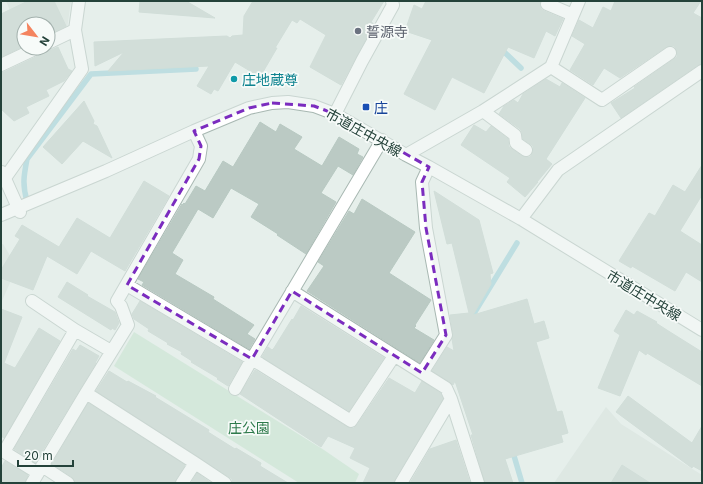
<svg xmlns="http://www.w3.org/2000/svg" width="703" height="484" viewBox="0 0 703 484" font-family="Inter,'Noto Sans JP',sans-serif">
<style>
.built{fill:#d4dfda}
.green{fill:#bfe0c8}
.lines{fill:none;stroke-linecap:round;stroke-linejoin:round}
.stream{stroke:#8ec9d4;stroke-width:5.5}
.building{fill:#bbcac4;stroke:#b8c9c2}
.minor-casing{stroke:#a8b8b2;stroke-width:14}
.minor{stroke:#fff;stroke-width:12}
.marked{fill:none;stroke:#7b2cbf;stroke-width:3;stroke-dasharray:8 5;stroke-linejoin:round}
.worship-dot{fill:#6b7280;stroke:#f7fbf9;stroke-width:1.5}
.culture-dot{fill:#0f9aa8;stroke:#f7fbf9;stroke-width:1.5}
.transit-dot{fill:#1a4fb4;stroke:#f7fbf9;stroke-width:1.5}
.labels{text-anchor:middle;dominant-baseline:central;stroke-width:3.5;stroke-linejoin:round;paint-order:stroke}
.worship-label{font-size:14px;fill:#5b616d;stroke:#f7fbf9;text-anchor:start}
.culture-label{font-size:14px;fill:#0d838f;stroke:#f7fbf9;text-anchor:start}
.transit-label{font-size:14px;fill:#164399;stroke:#f7fbf9;text-anchor:start}
.street-label{font-size:14px;fill:#24423a;stroke:#f7fbf9}
.park-label{font-size:14px;fill:#2d7a4b;stroke:#f7fbf9}
</style>
<rect width="100%" height="100%" fill="#e6efeb"/>
<path class="built" d="M6 1H71L67 29 48 39V24H24V43Z
M1 244H3L17 267 1 303Z
M606 407 621 424 702 475V483H554Z"/>
<path class="green" d="M134 332 324 450 359 474 355 483H299L114 366Z"/>
<g class="lines">
<path class="stream" d="M500 48 521 68
M27 201C22 184 24 175 27 159L91 74 196 69
M475 322 473 315 517 243
M512 449 522 483"/>
</g>
<path class="building" d="M28 1H54L66 26 48 35V24H24V46L1 57V14Z
M140 1H186L215 18 139 12Z
M253 1H384L371 22 374 24 341 85 310 67 326 35 300 19 297 23 292 20 275 48H277L260 77 235 62 218 91 214 89 211 94 197 86 209 66 108 71 124 52 95 66 94 42 227 36 230 38 232 36 243 35 244 16Z
M426 1H540V5L541 9 544 11 563 19 555 36 546 31 534 58 508 47 484 93 452 77 435 110 404 94 432 40 405 31 414 5 422 9Z
M615 1H701L693 13 702 18V64L698 65 621 118 611 103 635 88 634 87 674 59 677 57V53L676 49 674 46H670L666 47 620 78 604 68 593 85 570 70 585 44 572 36 579 20 593 28 603 7 611 11Z
M58 47 68 69 72 71 64 81 46 90 49 96 26 107 29 113 14 121 1 109V72H4L40 55 43 53 44 49 48 50H51Z
M546 79 560 87 562 83 585 98 546 159 552 164 537 182H538L525 197 507 182 510 178 461 145 474 125 486 132 491 126 508 139 509 147 512 149 522 156 526 157H530L532 154 533 151V146L523 139 522 132 520 129 499 114 504 106 514 100 518 103 523 94Z
M84 101 94 121 93 124 97 126 112 158 83 141 62 164 43 147Z
M260 122 276 132 280 124 302 137 294 149 322 166 339 137 359 149 357 154 363 157 353 175 338 166 321 193 336 202 306 254 277 235 278 234 251 217 259 204 231 188 213 218 198 209 172 253 183 260 175 274 214 297 213 299 254 325 247 334 255 339 249 349 142 285 144 282 138 279 182 204V205L184 203 185 204 196 186 205 191 223 161 233 167Z
M702 165V195L680 231 702 245V282L686 272 675 291 632 266 631 268 619 261 649 213 655 216 673 185 685 192Z
M144 181 169 196 125 271 91 251 77 274 47 256 33 290 1 278V270L20 239 15 236 22 225 59 247 77 218 110 238Z
M434 191 479 220 493 273 490 274 491 284 473 315 527 299 534 324 544 321 549 338 536 342 557 412 562 411 568 433 561 435 563 442 505 459 513 483H485L471 435H473L455 381 453 385 450 382 432 371 447 347 454 351 452 339 453 334 450 315 469 313 452 243 447 244Z
M362 199 415 232 389 273 431 300 415 325 416 326 414 328 434 340 420 363 307 291 324 266 318 262 349 211 354 214Z
M67 282 88 295 87 296 115 312 119 323 115 330 112 328 111 330 58 297Z
M140 301 242 362 228 386 217 379 218 378 191 362 192 361 181 354 182 352 167 344 168 343 148 331 149 329 134 319 132 314Z
M301 306 384 358 349 411 262 357 268 347 272 350 274 348 292 319 293 320Z
M1 309 22 317 4 363 15 368 39 328 60 341 4 438 1 436Z
M626 310 634 315 637 311 657 322 656 323 670 332 702 352V386L647 353 646 355 639 350 620 396 598 388 620 335 614 331Z
M80 345 99 356 95 363H96L35 463 14 449 73 349 76 351Z
M255 370 347 427 350 428H354L357 425 389 378 415 393 422 381 440 393 443 399 395 479 394 483H363L370 468 350 458 355 448 328 436 321 447 240 394Z
M109 371 127 382 128 381 156 396 155 397 209 430 208 432 235 449 236 448 261 463 260 466 288 483H232V479L229 477 96 391Z
M628 396 692 443 702 426V471L693 466 692 468 616 412Z
M88 403 185 465 176 479 175 483H75L74 479 72 477 52 464Z
M456 440 470 483H410L430 449Z
M5 461 28 475 25 483H1V468Z
M622 465 650 483H611Z
M197 473 211 483H191Z"/>
<g class="lines">
<defs>
<path id="minor" d="M547 4 573 15
M75 30 79 1
M1 65 37 48
M551 67 602 100 670 53
M483 111 515 135 516 143 526 150
M335 114 362 61 393 5 392 1
M406 155 483 111 551 67 579 1
M2 172 20 212
M5 178 82 69 75 30 48 43
M1 215 106 171 194 131 249 108 272 103 288 102 314 106 335 114 406 155 429 167 521 219 702 330
M521 219 558 170 702 71
M127 285 260 364 351 421 394 356
M292 291 446 388 451 399 478 483
M32 301 75 330
M422 373 446 335 426 228 422 182 429 167
M235 389 252 359 382 140
M86 393 195 463 225 483
M1 450 38 473
M4 452 75 330 111 351
M42 466 68 483
M32 483 86 393 128 325 121 306 117 301 199 159 201 146 194 131
M182 483 195 463
M401 483 451 399"/>
</defs>
<use href="#minor" class="minor-casing"/>
<use href="#minor" class="minor"/>
</g>
<path d="M0 0H703V484H0ZM272 103 314 106 335 114 429 167 422 182 426 228 446 335 422 373 292 291 252 359 127 285 199 159 201 146 194 131 249 108Z" fill="#e6efeb" fill-opacity=".55" fill-rule="evenodd"/>
<path class="marked" d="M272 103 314 106 335 114 429 167 422 182 426 228 446 335 422 373 292 291 252 359 127 285 199 159 201 146 194 131 249 108Z"/>
<circle class="worship-dot" cx="358" cy="31" r="4"/>
<circle class="culture-dot" cx="234" cy="79" r="4"/>
<rect class="transit-dot" x="362" y="103" width="8" height="8" rx="2"/>
<g class="labels">
<g class="worship-label">
<text x="366" y="31">誓源寺</text>
</g>
<g class="culture-label">
<text x="242" y="79">庄地蔵尊</text>
</g>
<g class="transit-label">
<text x="374" y="107">庄</text>
</g>
<g class="street-label">
<text transform="translate(364 132) rotate(29)">市道庄中央線</text>
<text transform="translate(644 295) rotate(31)">市道庄中央線</text>
</g>
<g class="park-label">
<text x="249" y="427">庄公園</text>
</g>
</g>
<rect width="703" height="484" fill="none" stroke="#24423a" stroke-width="4"/>
<g transform="translate(36 36) rotate(121)"><circle r="19" fill="#f7fbf9" stroke="#a3b1ad"/>
<path d="M0-3L7 15L0 10L-7 15Z" fill="#f4845f"/>
<text y="-6" font-size="11" font-weight="bold" text-anchor="middle" fill="#24423a">N</text>
</g>
<path d="M18 460v6h55v-6" fill="none" stroke="#24423a" stroke-width="2"/>
<text x="24" y="460" font-size="12" fill="#24423a" stroke="#f7fbf9" stroke-width="3" paint-order="stroke">20 m</text>
</svg>
